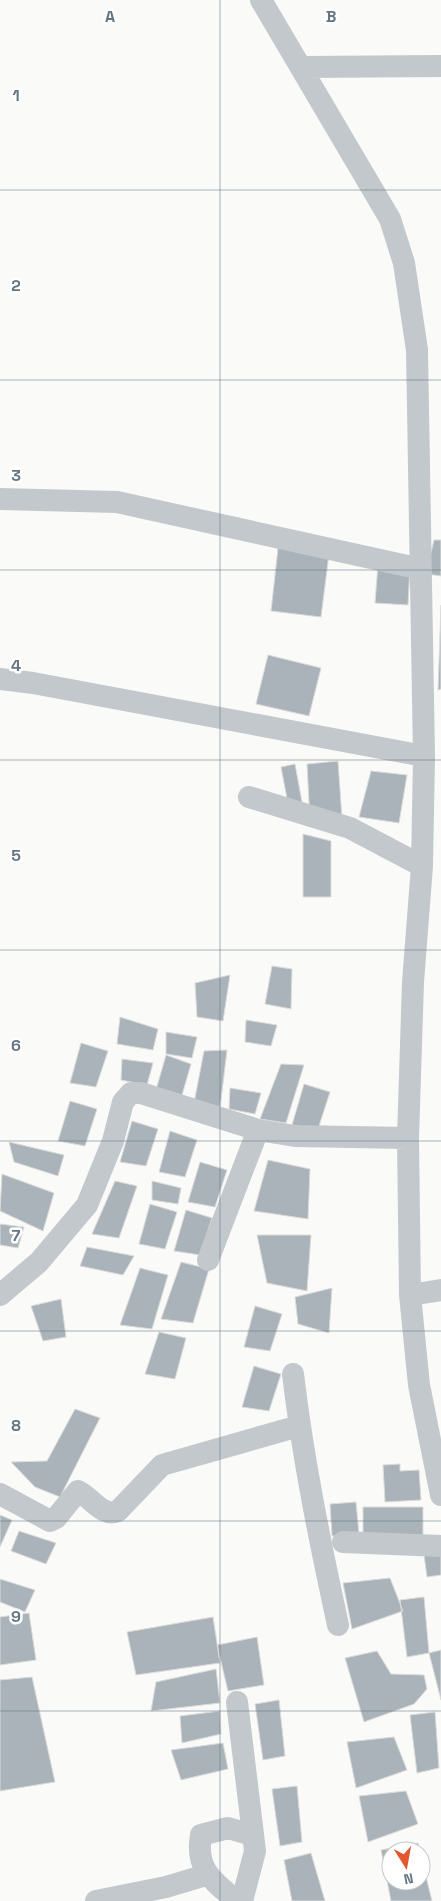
<svg xmlns="http://www.w3.org/2000/svg" width="441" height="1901" viewBox="0 0 441 1901" font-family="'Space Grotesk',sans-serif">
<style>
.building{fill:#aab3b9;stroke:#dcdcda}
.lines{fill:none;stroke-linecap:round;stroke-linejoin:round}
.street{stroke:#c3c8cc;stroke-width:22}
.grid{fill:none;stroke:#657683;stroke-width:1;stroke-opacity:0.55}
.grid-label{font-size:16px;text-anchor:middle;font-weight:bold;fill:#657683;stroke:#fff;stroke-width:5;stroke-linejoin:round;paint-order:stroke}
</style>
<rect width="100%" height="100%" fill="#fafaf8"/>
<path class="building" d="M434 540H441V576L426 574Z
M278 548 329 554 321 617 271 611Z
M378 564 410 567 408 605 375 603Z
M441 605V689L438 690Z
M268 655 321 668 309 716 256 704Z
M338 761 342 818 310 821 307 764Z
M295 764 304 813 289 809 281 767Z
M371 771 407 775 399 823 359 817Z
M303 834 331 841V897H303Z
M272 966 292 969 291 1009 265 1004Z
M230 975 223 1021 197 1017 195 983Z
M120 1017 158 1029 153 1050 117 1044Z
M246 1020 277 1025 271 1046 245 1042Z
M166 1032 197 1037 192 1058 166 1054Z
M81 1043 108 1051 96 1087 70 1083Z
M227 1050 220 1108 194 1103 204 1051Z
M166 1055 191 1064 182 1095 156 1090Z
M122 1059 153 1063 147 1085 121 1080Z
M281 1064 304 1065 286 1123 260 1119Z
M304 1084 330 1092 318 1129 292 1125Z
M230 1088 261 1093 255 1114 229 1109Z
M70 1101 97 1109 85 1146 58 1141Z
M132 1121 158 1129 146 1166 120 1162Z
M170 1131 197 1140 185 1177 159 1172Z
M9 1142 64 1155 58 1176 14 1162Z
M268 1160 310 1169 308 1219 254 1211Z
M200 1162 227 1170 215 1207 188 1202Z
M2 1174 54 1193 43 1231 0 1211Z
M115 1181 137 1186 119 1238 92 1234Z
M152 1181 181 1188 178 1204 152 1200Z
M150 1204 177 1212 165 1249 139 1244Z
M186 1210 212 1218 200 1255 174 1251Z
M0 1224 24 1227 18 1248 0 1245Z
M257 1235H311L307 1291 267 1283Z
M87 1247 134 1256 123 1275 80 1266Z
M181 1262 209 1269 193 1323 161 1319Z
M140 1268 168 1275 152 1329 120 1325Z
M332 1288 329 1333 298 1324 295 1297Z
M61 1299 66 1337 43 1341 31 1306Z
M255 1306 282 1314 270 1351 244 1347Z
M159 1332 186 1338 175 1379 145 1374Z
M254 1366 281 1374 269 1411 242 1407Z
M75 1409 100 1418 60 1497 35 1487 11 1462 47 1461Z
M400 1464V1471L419 1470 421 1500 385 1502 383 1465Z
M356 1502 359 1534 332 1536 330 1504Z
M363 1507H423V1537H363Z
M0 1515 12 1520 0 1547Z
M19 1531 56 1543 46 1564 11 1551Z
M441 1553V1575L427 1577 424 1555Z
M390 1578 403 1611 352 1629 343 1583Z
M0 1579 35 1590 25 1612 0 1602Z
M424 1597 429 1653 407 1657 400 1600Z
M29 1613 36 1660 0 1665V1617Z
M213 1617 220 1663 136 1675 127 1632Z
M257 1637 264 1685 228 1691 217 1645Z
M441 1650V1700L429 1653Z
M377 1651 391 1674 424 1675 427 1689 414 1704 364 1722 345 1658Z
M216 1669 220 1703 151 1711 156 1682Z
M32 1677 55 1782 0 1791V1680Z
M279 1700 285 1756 263 1760 255 1704Z
M220 1711 221 1734 182 1743 180 1716Z
M435 1712 439 1768 417 1773 410 1715Z
M394 1737 407 1770 356 1788 347 1742Z
M223 1743 228 1769 181 1780 171 1750Z
M297 1786 302 1842 280 1846 272 1789Z
M406 1791 418 1824 368 1842 359 1796Z
M418 1843 420 1851H391V1881H421V1856L432 1901H391L381 1850Z
M311 1853 325 1901H292L284 1860Z"/>
<g class="lines">
<path class="street" d="M261 0 390 219 404 263 417 350 424 756 422 866 413 982 408 1138 410 1295 419 1385 441 1495
M302 67 441 66
M0 499 117 502 421 569
M0 679 33 683 424 756
M249 797 350 828 422 866
M208 1260 258 1130
M0 1295 39 1262 87 1205 113 1141 123 1102 131 1093H141L258 1130 295 1136 408 1138
M410 1295 441 1290
M293 1374C303 1459 320 1542 338 1625
M0 1494 50 1521 56 1518 78 1491C91 1497 103 1518 118 1511L162 1465 299 1426
M343 1542 441 1546
M237 1702 255 1851 242 1901
M96 1901 166 1887 206 1875
M237 1901C213 1881 195 1870 201 1835L228 1828 252 1835"/>
</g>
<path class="grid" d="M220 0V1901M0 190H441M0 380H441M0 570H441M0 760H441M0 950H441M0 1141H441M0 1331H441M0 1521H441M0 1711H441"/>
<g class="grid-label">
<text x="110" y="22">A</text>
<text x="331" y="22">B</text>
<text x="16" y="101">1</text>
<text x="16" y="291">2</text>
<text x="16" y="481">3</text>
<text x="16" y="671">4</text>
<text x="16" y="861">5</text>
<text x="16" y="1051">6</text>
<text x="16" y="1241">7</text>
<text x="16" y="1431">8</text>
<text x="16" y="1622">9</text>
</g>
<g transform="translate(406 1866) rotate(169)"><circle r="24" fill="#ffffff" stroke="#c1c8cd"/>
<path d="M0-4L9 19L0 12L-9 19Z" fill="#e4572e"/>
<text y="-8" font-size="14" font-weight="bold" text-anchor="middle" fill="#657683">N</text>
</g>
</svg>
